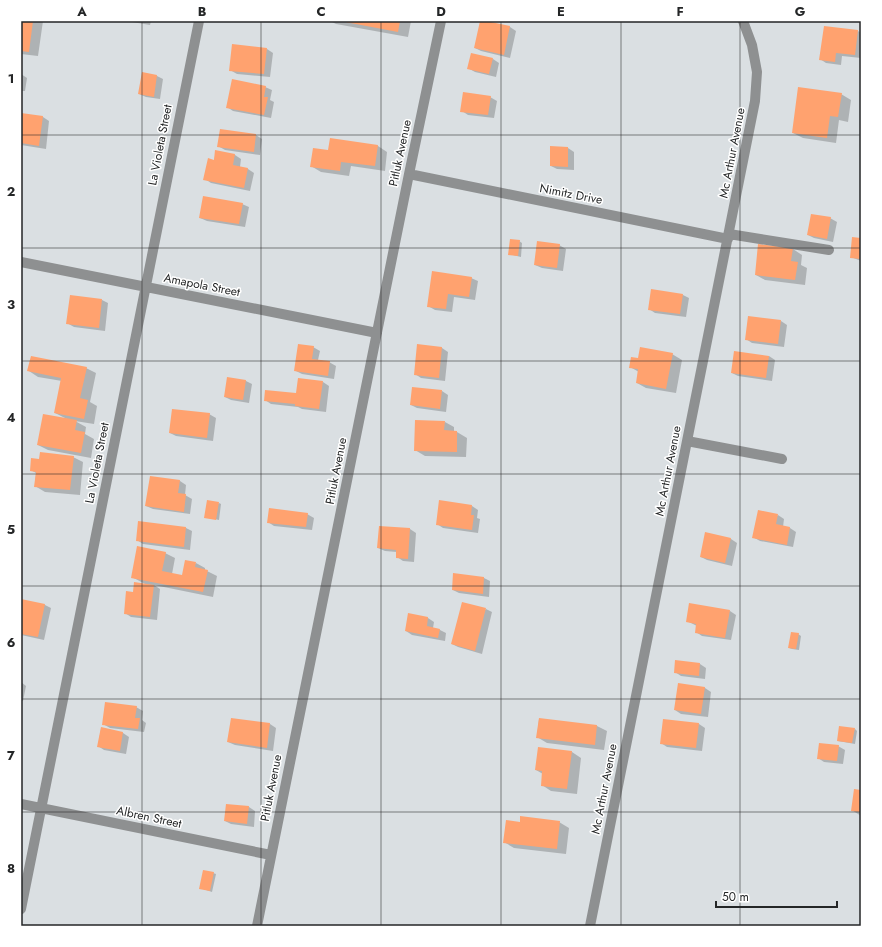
<svg xmlns="http://www.w3.org/2000/svg" width="882" height="947" viewBox="0 0 882 947" font-family="Jost,sans-serif">
<style>
.shadow{fill:#0003}
.building{fill:#ffa26f}
.lines{fill:none;stroke-linecap:round;stroke-linejoin:round}
.minor{stroke:#8e9091;stroke-width:10}
.grid{fill:none;stroke:#242627;stroke-width:1;stroke-opacity:0.55}
.labels{text-anchor:middle;dominant-baseline:central;stroke-width:3;stroke-linejoin:round;paint-order:stroke}
.street-label{font-size:12px;fill:#242627;stroke:#fff}
.neatline{fill:none;stroke:#242627;stroke-width:1.5}
.grid-label{font-size:13px;text-anchor:middle;font-weight:bold;fill:#242627}
</style>
<rect width="100%" height="100%" fill="#dadfe2"/>
<path class="shadow" d="M21 21H43L38 56 21 54Z
M126 21H151L150 25Z
M330 21H411L408 37 336 24Z
M481 21 510 27 516 31 510 58 481 51 475 48Z
M858 31 861 33V58L842 56 841 65 826 63 820 59Z
M267 49 273 53 270 77 237 74 230 70Z
M493 59 499 63 496 77 475 72 468 68Z
M143 73 157 76 163 79 160 99 146 97 139 94Z
M21 74 27 78 25 91H21Z
M265 87 272 90 270 100 274 102 271 118 233 111 227 107Z
M841 94 851 100 848 122 839 120 836 143 803 138 793 133Z
M490 97 497 101 494 118 468 115 462 111Z
M21 114 43 117 49 121 46 149 21 145Z
M221 130 256 135 262 139 260 155 225 150 218 146Z
M378 146 387 152 385 171 351 166 349 176 321 172 311 166 329 151Z
M551 147 568 148 574 152V170L557 169 551 166Z
M216 151 235 155 241 159 240 167 248 169 254 173 250 191 211 183 205 179 214 161Z
M242 204 249 207 245 227 207 221 200 218Z
M830 218 837 222 833 242 814 238 808 235Z
M861 239V261L851 257Z
M519 241 522 243 521 257 509 254Z
M559 245 566 249 563 271 542 268 535 265Z
M793 249 802 255 801 265 807 268 805 285 765 280 756 275Z
M471 278 478 281 475 300 454 297 452 312 435 310 428 306Z
M683 295 689 298 686 317 655 313 649 309Z
M102 300 108 303 105 331 74 327 67 323Z
M781 321 787 325 784 347 752 343 746 339Z
M418 345 442 348 448 352 445 381 421 378 415 374Z
M313 347 320 351 318 360 329 362 336 366 334 379 302 374 296 371Z
M672 354 682 360 676 393 646 388 637 383 639 372 630 367 638 359Z
M769 356 775 360 772 381 738 376 732 373Z
M86 368 96 373 90 402 97 406 94 424 75 421 86 427 85 434 94 439 91 458 48 450 38 445 67 419 55 413 62 381 38 377 29 371Z
M228 378 246 381 252 384 249 403 231 400 225 397Z
M323 382 329 386 326 412 302 409 298 407 271 404 265 400 297 394Z
M442 391 448 395 446 412 417 408 411 405Z
M209 414 216 418 213 441 176 436 170 433Z
M445 422 454 427V432H457L467 438 466 457 425 456 415 450Z
M73 457 83 462 80 495 45 492 35 486 36 473 31 470Z
M151 477 180 481 186 485 185 495 192 499 190 514 153 509 146 506Z
M219 503 221 504 219 520 206 517Z
M472 506 478 510 477 518 480 519 478 533 443 528 437 524Z
M307 514 314 518 312 530 274 526 268 522Z
M778 515 784 519 783 527 790 528 796 532 793 547 760 541 753 537Z
M380 527 410 529 416 533 414 562 403 561 397 557V552L385 551 378 548Z
M186 528 192 531 190 550 143 544 137 540Z
M706 533 731 539 737 543 732 566 707 560 701 557Z
M165 553 175 558 172 574 183 576 196 563 205 568V570L217 576 213 597 154 585 160 589 157 620 131 617 125 613 133 593 145 584 132 577Z
M454 574 484 578 490 581 489 597 459 593 453 590Z
M21 600 45 605 51 608 44 640 21 635Z
M486 609 492 612 482 654 458 647 452 644Z
M730 611 736 615 731 640 702 636 696 632 697 626 687 621Z
M409 615 428 618 434 622 433 628 440 630 446 633 445 641 412 635 406 631Z
M798 634 801 636 799 650 792 649 789 648Z
M700 664 706 668 705 679 681 676 675 672Z
M21 682 26 686 23 701H21Z
M679 684 705 688 711 692 708 717 681 714 675 710Z
M136 707 143 711 142 720 146 723 144 732 110 728 103 724Z
M539 719 597 726 607 731 604 750 547 743 537 737Z
M270 724 276 728 273 751 235 745 228 742Z
M699 724 705 728 702 751 667 747 661 743Z
M101 729 123 733 129 737 126 754 104 750 98 746Z
M855 729 857 731 855 744 838 741Z
M838 746 845 750 843 764 824 762 818 758Z
M572 752 581 758 577 794 551 791 542 785 543 774 536 770Z
M861 791V816L852 810Z
M227 805 249 807 255 811 254 827 231 824 225 821Z
M559 822 569 828 566 854 514 848 504 842 520 823Z
M213 873 216 874 212 892 200 888Z"/>
<path class="building" d="M21 21H33L29 52 21 51Z
M340 21H400L398 32Z
M480 21H486L510 26 504 55 474 48Z
M824 26 858 30 855 55 836 53 835 62 819 60Z
M232 44 267 48 264 74 229 71Z
M471 53 493 58 489 74 467 69Z
M142 72 157 75 154 97 138 94Z
M232 79 266 86 264 97H268L264 115 226 108Z
M798 87 842 93 838 117 830 116 827 138 792 133Z
M463 92 491 96 488 115 460 112Z
M21 113 43 116 39 146 21 143Z
M220 129 256 134 254 152 217 147Z
M330 138 378 145 375 166 341 162 340 171 310 167 313 148 328 150Z
M550 146 568 147V167L550 166Z
M215 150 235 154 233 165 248 168 244 188 203 180 208 158 214 160Z
M203 196 243 203 239 224 199 218Z
M811 214 831 217 827 239 807 235Z
M852 237 861 238V259L850 258Z
M510 239 520 240 518 256 508 255Z
M537 241 560 244 557 268 534 265Z
M758 244 793 248 791 261 798 262 795 280 755 275Z
M432 271 472 277 469 297 448 294 446 309 427 307Z
M651 289 683 294 680 314 648 310Z
M70 295 102 299 99 328 66 324Z
M748 316 781 320 778 344 745 340Z
M298 344 314 346 312 359 330 361 328 376 294 371Z
M417 344 442 347 439 378 414 375Z
M640 347 673 353 666 389 636 383 638 369 629 368 631 357 638 358Z
M734 351 769 356 766 378 731 373Z
M31 356 87 367 80 398 88 400 84 419 54 413 61 378 27 371Z
M227 377 246 380 243 400 224 397Z
M298 378 323 381 319 409 295 406V404L264 401 265 390 296 393Z
M412 387 442 390 440 409 410 405Z
M172 409 210 413 207 438 169 433Z
M43 414 77 420 75 430 85 432 81 453 37 445Z
M415 420 445 421 444 430 457 431V452L414 451Z
M40 452 74 456 70 490 34 487 36 472 30 471 31 458 39 459Z
M150 476 180 480 178 493 186 494 184 512 145 506Z
M207 500 219 502 216 520 204 518Z
M439 500 472 505 471 515H474L472 530 436 525Z
M269 508 308 513 306 527 267 523Z
M758 510 778 514 776 524 790 527 787 545 752 538Z
M138 521 186 527 184 547 136 541Z
M379 526 410 528 408 559 396 558V550L377 548Z
M705 532 731 538 725 563 700 557Z
M137 546 166 552 162 571 182 575 185 560 196 562 195 567 208 570 203 592 131 578Z
M453 573 484 577 483 594 452 590Z
M134 582 154 585 150 617 124 614 126 591 133 592Z
M21 599 45 604 38 637 21 634Z
M462 602 486 608 475 651 451 644Z
M689 603 730 610 725 638 695 633 696 624 686 622Z
M408 613 428 617 427 626 440 629 438 638 405 631Z
M791 632 799 633 796 649 788 648Z
M675 660 700 663 699 676 674 673Z
M678 683 705 687 701 714 674 710Z
M105 702 137 706 135 718H140L138 729 102 725Z
M231 718 270 723 267 748 227 742Z
M539 718 597 725 595 745 536 738Z
M663 719 699 723 696 748 660 744Z
M839 726 855 728 852 743 837 741Z
M101 727 123 732 120 751 97 747Z
M819 743 839 745 837 761 817 759Z
M538 747 572 751 567 789 541 786 542 771 535 770Z
M854 789 861 790V812L851 811Z
M226 804 249 806 247 824 224 821Z
M520 816 560 821 557 849 503 843 506 820 520 822Z
M203 870 214 872 210 891 199 889Z"/>
<g class="lines">
<path class="minor" d="M409 174 728 239
M729 234 829 250
M21 262 377 333
M687 441 782 459
M21 804 271 855
M21 909 199 21
M257 926 409 174 441 21
M590 926 755 101 757 72 752 45 743 21"/>
</g>
<path class="grid" d="M142 21V926M261 21V926M381 21V926M501 21V926M621 21V926M740 21V926M21 135H861M21 248H861M21 361H861M21 474H861M21 586H861M21 699H861M21 812H861"/>
<g class="labels">
<g class="street-label">
<text transform="translate(160 145) rotate(-79)">La Violeta Street</text>
<text transform="translate(400 153) rotate(-78)">Pitluk Avenue</text>
<text transform="translate(732 153) rotate(-79)">Mc Arthur Avenue</text>
<text transform="translate(571 194) rotate(11)">Nimitz Drive</text>
<text transform="translate(202 285) rotate(11)">Amapola Street</text>
<text transform="translate(97 463) rotate(-79)">La Violeta Street</text>
<text transform="translate(336 471) rotate(-79)">Pitluk Avenue</text>
<text transform="translate(668 471) rotate(-79)">Mc Arthur Avenue</text>
<text transform="translate(271 788) rotate(-79)">Pitluk Avenue</text>
<text transform="translate(604 789) rotate(-79)">Mc Arthur Avenue</text>
<text transform="translate(149 817) rotate(12)">Albren Street</text>
</g>
</g>
<rect width="882" height="947" fill="none" stroke="#ffffff" stroke-width="44"/>
<path d="M716 901v6h121v-6" fill="none" stroke="#242627" stroke-width="2"/>
<text x="722" y="901" font-size="12" fill="#242627" stroke="#ffffff" stroke-width="3" paint-order="stroke">50 m</text>
<rect x="22" y="22" width="838" height="903" class="neatline"/>
<g class="grid-label">
<text x="82" y="16">A</text>
<text x="202" y="16">B</text>
<text x="321" y="16">C</text>
<text x="441" y="16">D</text>
<text x="561" y="16">E</text>
<text x="680" y="16">F</text>
<text x="800" y="16">G</text>
<text x="11" y="83">1</text>
<text x="11" y="196">2</text>
<text x="11" y="309">3</text>
<text x="11" y="422">4</text>
<text x="11" y="534">5</text>
<text x="11" y="647">6</text>
<text x="11" y="760">7</text>
<text x="11" y="873">8</text>
</g>
</svg>
